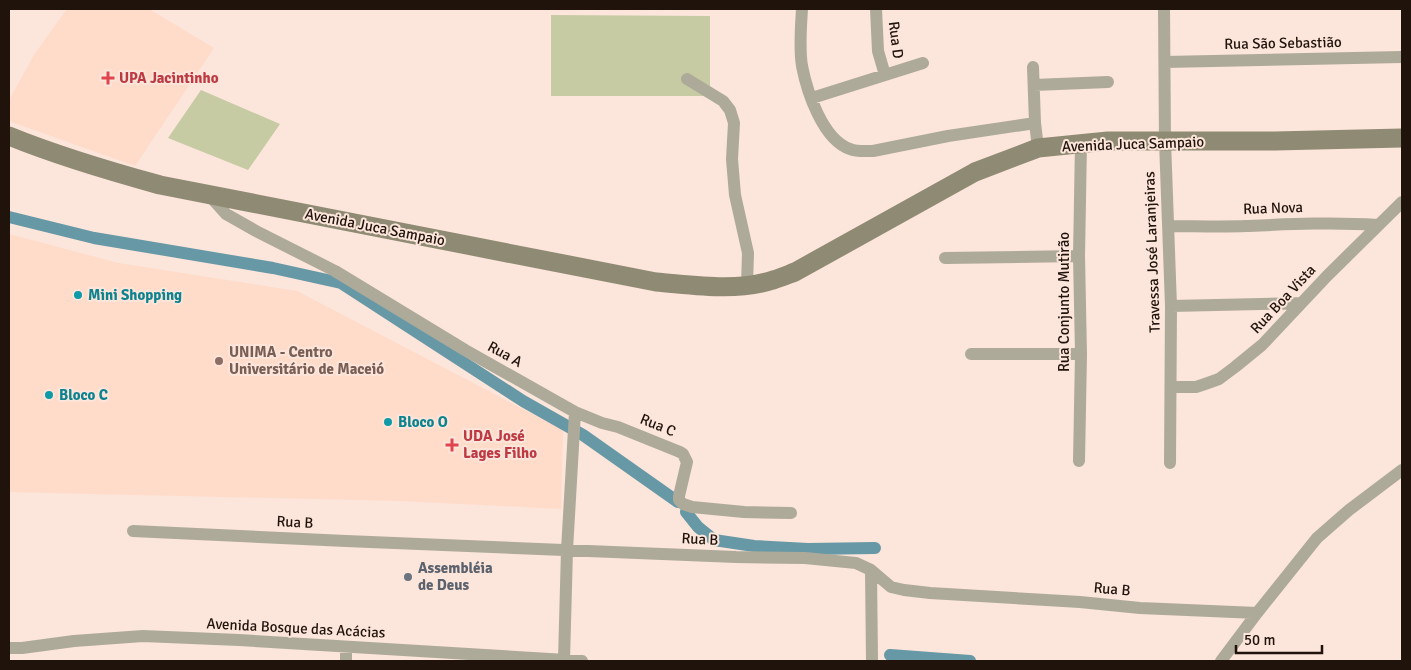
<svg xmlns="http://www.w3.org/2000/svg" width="1411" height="670" viewBox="0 0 1411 670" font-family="Signika,sans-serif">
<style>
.built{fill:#ffdbc9}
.green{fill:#c7cba4}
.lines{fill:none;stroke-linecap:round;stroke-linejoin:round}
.canal{stroke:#6798a5;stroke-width:12}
.minor{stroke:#adaa9a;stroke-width:12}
.secondary{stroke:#8f8a73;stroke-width:19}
.health-dot{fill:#e0444e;stroke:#fce5da;stroke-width:2}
.culture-dot{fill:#0f9aa8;stroke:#fce5da;stroke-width:2}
.education-dot{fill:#8d6e63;stroke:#fce5da;stroke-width:2}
.worship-dot{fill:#6b7280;stroke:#fce5da;stroke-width:2}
.labels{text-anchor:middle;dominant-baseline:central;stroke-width:4;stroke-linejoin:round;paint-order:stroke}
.street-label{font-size:15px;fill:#20130c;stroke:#fce5da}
.health-label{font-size:15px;font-weight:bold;fill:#be3a42;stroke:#fce5da;text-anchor:start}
.culture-label{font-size:15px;font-weight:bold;fill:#0d838f;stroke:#fce5da;text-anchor:start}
.education-label{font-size:15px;font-weight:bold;fill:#785e54;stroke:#fce5da;text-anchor:start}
.worship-label{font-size:15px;font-weight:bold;fill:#5b616d;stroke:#fce5da;text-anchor:start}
</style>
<rect width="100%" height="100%" fill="#fce5da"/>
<path class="built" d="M67 9H149L214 48 135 166 9 121V100L34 55Z
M9 234 118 263 297 291 563 430 561 509 402 501 9 492Z"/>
<path class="green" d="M551 15 710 16V96H551Z
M201 90 280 124 248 170 168 138Z"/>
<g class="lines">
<path class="canal" d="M9 217 94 238 273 268 341 283 523 401 583 435 678 502
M686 512 698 527 714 540 754 546 808 549 875 548
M890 655 970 661"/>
<path class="minor" d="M802 9C801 27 799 48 802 66 807 92 823 140 850 149 857 152 865 151 873 151L948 136 1035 123 1038 148
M876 9 878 51 885 75
M1164 9 1165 141 1171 306 1170 463
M1165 62 1402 57
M1033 67 1035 123
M687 79 723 101 730 110 734 123 732 159 735 195 748 253 747 285
M1034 85 1108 82
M812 98 923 63
M208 194 226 214 256 231 335 271 465 350 575 412 602 423 618 427 680 452 683 454 687 462 679 496V500L683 504 692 507 744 512 791 513
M1168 226C1194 226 1220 227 1246 226 1291 224 1334 222 1378 225
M945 258 1079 256
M1171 306 1300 303
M971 354H1081
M1171 387H1196L1205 384 1219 379 1235 367 1262 345 1327 276 1402 202
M1079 461 1081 354 1079 256 1081 143
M133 531 346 541 736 557 805 558 856 563 871 570 891 587 904 590 930 593 1080 602 1140 608 1257 613
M871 570 872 661
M346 647V661
M9 648H22L74 641 143 636 239 640 582 661
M564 660 567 550 575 412
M1221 661 1257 613 1317 538 1349 510 1402 470"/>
<path class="secondary" d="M9 136C58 156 109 171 160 185L656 282C694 285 735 292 773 280 780 278 787 275 795 272L975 172 1038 148 1108 141H1275L1402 138"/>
</g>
<g class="health-dot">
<path d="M105.5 70.5h5v5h5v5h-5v5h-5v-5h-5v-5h5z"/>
<path d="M449.5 437.5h5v5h5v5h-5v5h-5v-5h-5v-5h5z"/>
</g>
<g class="culture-dot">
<circle cx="78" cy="295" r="5"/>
<circle cx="49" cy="395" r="5"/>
<circle cx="388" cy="422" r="5"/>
</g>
<circle class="education-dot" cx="219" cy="361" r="5"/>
<circle class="worship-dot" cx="408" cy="577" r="5"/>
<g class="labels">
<g class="street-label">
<text transform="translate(896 40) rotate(83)">Rua D</text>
<text transform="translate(1283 43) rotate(-1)">Rua São Sebastião</text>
<text transform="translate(1133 144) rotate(-2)">Avenida Juca Sampaio</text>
<text transform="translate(1273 208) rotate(-2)">Rua Nova</text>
<text transform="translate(375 227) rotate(11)">Avenida Juca Sampaio</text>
<text transform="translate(1152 252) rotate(-92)">Travessa José Laranjeiras</text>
<text transform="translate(1283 299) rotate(-47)">Rua Boa Vista</text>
<text transform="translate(1064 302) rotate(-90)">Rua Conjunto Mutirão</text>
<text transform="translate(505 354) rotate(29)">Rua A</text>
<text transform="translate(658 425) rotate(22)">Rua C</text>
<text transform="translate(295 522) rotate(3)">Rua B</text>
<text transform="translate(700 539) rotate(3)">Rua B</text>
<text transform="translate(1112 589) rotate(5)">Rua B</text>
<text transform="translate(296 628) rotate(3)">Avenida Bosque das Acácias</text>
</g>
<g class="health-label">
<text x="119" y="78">UPA Jacintinho</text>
<text x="463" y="436">UDA José<tspan x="463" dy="17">Lages Filho</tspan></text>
</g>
<g class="culture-label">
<text x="88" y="295">Mini Shopping</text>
<text x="59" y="395">Bloco C</text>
<text x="398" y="422">Bloco O</text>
</g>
<g class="education-label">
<text x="229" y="352">UNIMA - Centro<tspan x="229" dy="17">Universitário de Maceió</tspan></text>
</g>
<g class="worship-label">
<text x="418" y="568">Assembléia<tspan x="418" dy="17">de Deus</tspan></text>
</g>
</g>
<rect width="1411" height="670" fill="none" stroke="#20130c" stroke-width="20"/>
<path d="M1236 645v8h86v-8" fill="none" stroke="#20130c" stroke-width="2.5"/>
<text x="1244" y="645" font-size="15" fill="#20130c" stroke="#fce5da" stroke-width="4" paint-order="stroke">50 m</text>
</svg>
